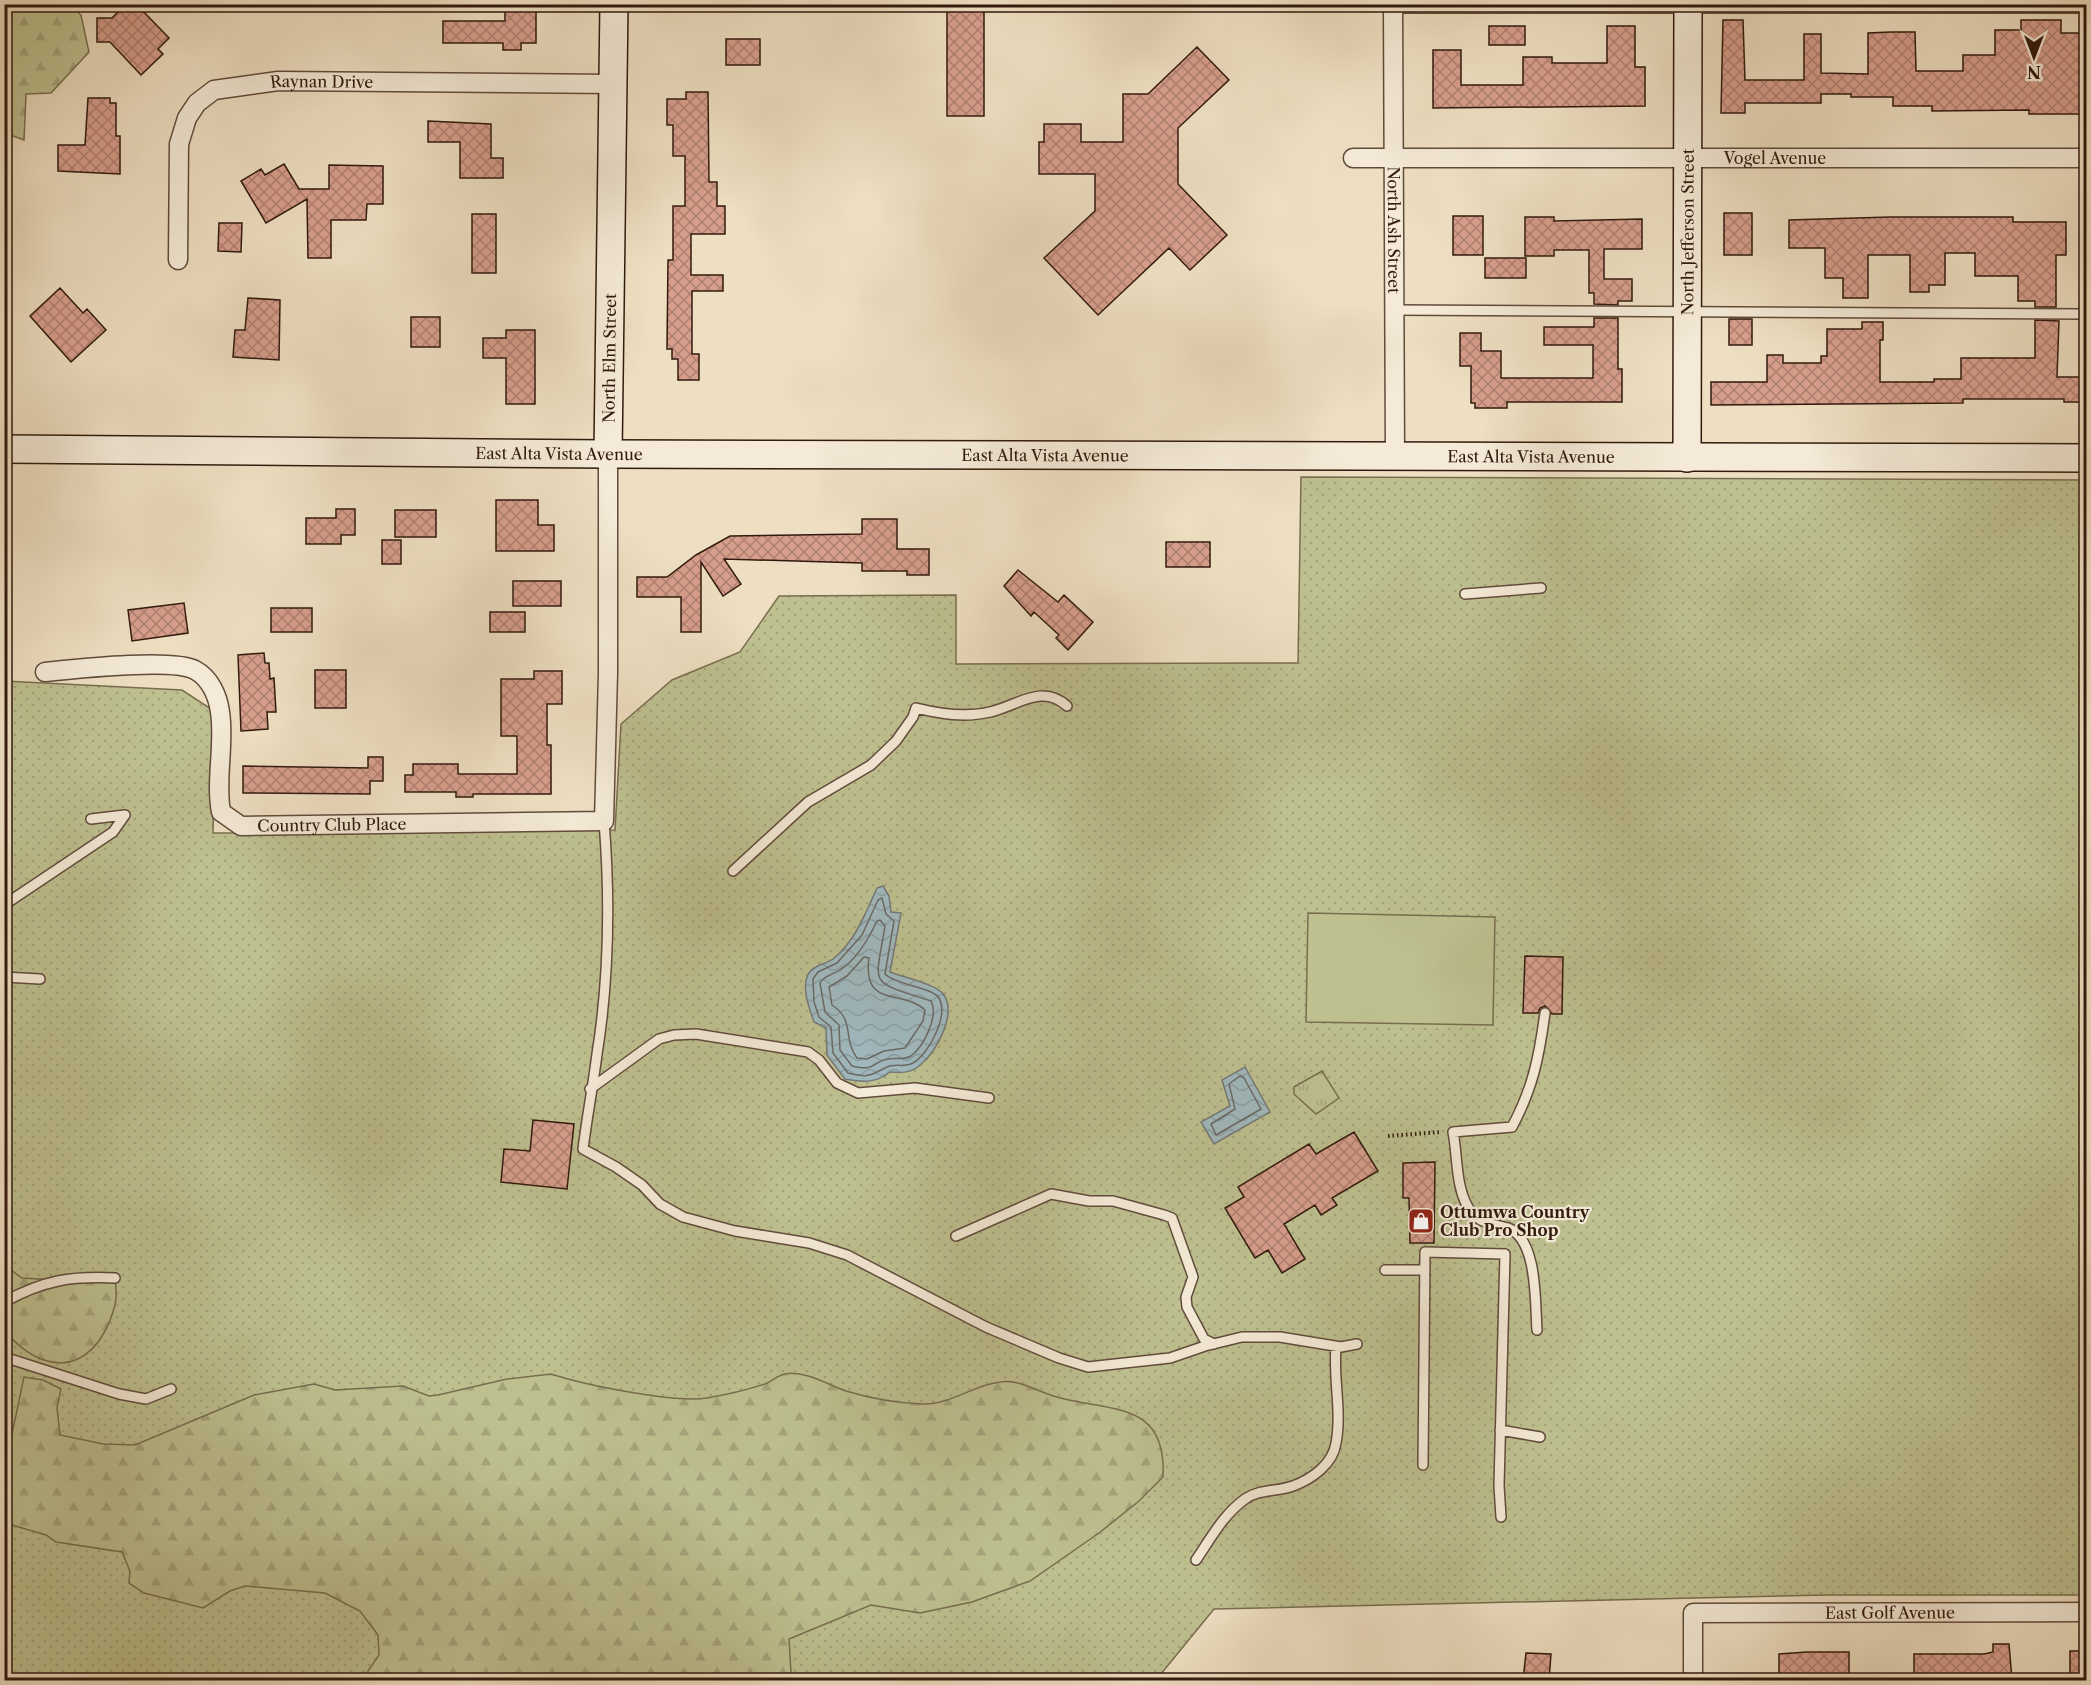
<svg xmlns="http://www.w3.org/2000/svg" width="2091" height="1685" viewBox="0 0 2091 1685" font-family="'Libre Caslon Text',serif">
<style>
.grass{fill:url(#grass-dots);stroke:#786d4f;stroke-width:1.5}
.forest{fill:url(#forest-firs);stroke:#786d4f;stroke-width:1.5}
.park{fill:url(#park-tufts);stroke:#786d4f;stroke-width:1.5}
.pitch{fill:#bec090;stroke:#786d4f;stroke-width:1.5}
.water{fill:url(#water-waves);stroke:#747978;stroke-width:1.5}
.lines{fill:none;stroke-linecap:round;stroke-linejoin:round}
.shore{stroke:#696a66;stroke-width:1.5}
.building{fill:url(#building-cross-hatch);stroke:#321a0e;stroke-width:1.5}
.lane-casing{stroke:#614b3b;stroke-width:12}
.street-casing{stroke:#614b3b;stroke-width:21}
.secondary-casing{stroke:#321a0e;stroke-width:30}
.path{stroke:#321a0e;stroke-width:4;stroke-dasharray:1.5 3;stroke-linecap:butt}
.lane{stroke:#f4ead7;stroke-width:9}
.street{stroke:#f4ead7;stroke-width:18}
.secondary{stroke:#f4ead7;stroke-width:27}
.labels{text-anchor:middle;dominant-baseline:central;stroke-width:4.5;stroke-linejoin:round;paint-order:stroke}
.street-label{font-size:16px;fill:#321a0e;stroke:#f4ead7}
.poi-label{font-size:16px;font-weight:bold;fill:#321a0e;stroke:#f4ead7;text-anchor:start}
</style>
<defs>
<pattern id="grass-dots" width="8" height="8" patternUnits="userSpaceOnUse" patternTransform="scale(1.5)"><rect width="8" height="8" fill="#bec090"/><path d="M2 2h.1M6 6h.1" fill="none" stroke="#a4a47b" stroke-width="1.8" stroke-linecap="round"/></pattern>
<pattern id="forest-firs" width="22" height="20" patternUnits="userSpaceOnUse" patternTransform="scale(1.5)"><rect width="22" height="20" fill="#bec090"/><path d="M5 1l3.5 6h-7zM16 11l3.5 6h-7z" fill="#a4a47b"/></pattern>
<pattern id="park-tufts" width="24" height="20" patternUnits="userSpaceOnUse" patternTransform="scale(1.5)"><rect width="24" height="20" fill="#bec090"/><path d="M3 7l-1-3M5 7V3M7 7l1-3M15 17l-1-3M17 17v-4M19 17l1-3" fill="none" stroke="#a4a47b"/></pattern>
<pattern id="water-waves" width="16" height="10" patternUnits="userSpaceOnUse" patternTransform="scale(1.5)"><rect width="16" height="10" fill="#a0b9bf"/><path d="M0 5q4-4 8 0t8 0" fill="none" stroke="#8a9ea3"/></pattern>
<pattern id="building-cross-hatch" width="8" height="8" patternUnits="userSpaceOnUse" patternTransform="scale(1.5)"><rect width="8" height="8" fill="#d79e8c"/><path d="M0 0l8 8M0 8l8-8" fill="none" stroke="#af8071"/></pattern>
</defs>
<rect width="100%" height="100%" fill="#eedfc2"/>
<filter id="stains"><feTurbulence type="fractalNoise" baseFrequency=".00333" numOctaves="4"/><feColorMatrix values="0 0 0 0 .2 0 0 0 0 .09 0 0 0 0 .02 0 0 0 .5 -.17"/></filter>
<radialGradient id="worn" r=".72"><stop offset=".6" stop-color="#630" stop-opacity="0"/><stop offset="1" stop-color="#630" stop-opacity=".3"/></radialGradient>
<path class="grass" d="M1301 477 2086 480V1595H1827L1214 1609 1156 1680H5V681L182 690 211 709 215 743 213 833 615 830 621 724 672 680 740 652 779 596 956 595V664L1298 663Z"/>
<path class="forest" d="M5 4 71 5 81 15 89 52 51 93 26 94 24 140 5 133Z
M4 1265 22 1278 53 1280 115 1278C116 1286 117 1297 115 1305 106 1339 83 1373 44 1360 29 1355 14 1343 4 1329Z
M551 1374C585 1385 673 1403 707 1398 725 1395 747 1390 765 1384 771 1382 778 1375 785 1374 804 1370 829 1385 846 1391 869 1398 898 1403 922 1404 950 1405 973 1385 1000 1382 1020 1379 1038 1392 1057 1397 1110 1412 1167 1400 1163 1477L1139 1501 1099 1533 1030 1581 972 1602 920 1613 871 1605 789 1639 791 1673 787 1680H365L368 1671 379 1655 378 1635 360 1611 325 1593 245 1586 230 1591 203 1608 144 1593 129 1583 130 1571 122 1552 56 1542 46 1535 5 1523V1467L24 1377 43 1380 61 1389 57 1408 60 1435 103 1444 135 1445 254 1395 314 1384 335 1390 403 1386 429 1396 438 1395 507 1379Z"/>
<path class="park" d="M1322 1071 1339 1098 1316 1114 1294 1094V1087Z"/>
<path class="pitch" d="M1308 913 1495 917 1493 1025 1306 1022Z"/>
<path class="water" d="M883 886 889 896 891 912 901 913 890 972C902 977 937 984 944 995 957 1015 936 1052 920 1065 912 1073 901 1073 890 1072 875 1084 862 1082 845 1079L827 1055 826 1028 814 1022C810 1010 802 990 807 977 811 965 824 965 833 959 855 942 866 912 877 888Z
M1245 1067 1270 1112 1214 1144 1201 1122 1230 1106 1222 1080Z"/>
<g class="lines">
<path class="shore" d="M882 898 886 914 894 921 885 974C896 985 932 987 939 998 949 1015 929 1054 913 1063 904 1068 895 1063 887 1067 868 1076 870 1078 848 1073L833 1053 831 1027 819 1017 814 1002 813 979 818 972 837 963 862 935 878 900Z
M880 920 885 926C875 988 867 980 931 1001 939 1016 924 1046 911 1056 903 1061 896 1057 888 1059 870 1062 877 1072 852 1066L840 1050 839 1025 825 1012 820 983C824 975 833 975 840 970 856 960 869 938 877 921Z
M864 957 869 958C862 1009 903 989 925 1010L923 1021 905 1048 884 1051 867 1059 857 1058C842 1038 856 1021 832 1005L829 987 847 976Z
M1240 1076 1244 1078 1261 1109 1216 1135 1211 1124 1235 1109 1229 1084Z"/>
</g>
<path class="building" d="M126 4H136L169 38 158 49 163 54 141 75 110 42H97V18H112Z
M505 4H536V43H521V50H503V43H443V21H505Z
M947 4H984V116H947Z
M1723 20H1743L1745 80H1804V34H1821V73L1868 74V33L1891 32H1915L1916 71H1963V55H1995V30H2021V20H2061V33H2086V114H2029V110L1932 111V106H1893V97H1851V94H1821V103H1745V113H1721Z
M1489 26H1525V45H1489Z
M1607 26H1635V67H1645V106L1433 108V50H1461V85H1523V57H1552V63H1607Z
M726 39H760V65H726Z
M1197 47 1229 80 1178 128V184L1227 235 1190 270 1169 248 1098 315 1044 258 1095 211V174H1039V142H1044V124H1081V142H1123V94H1148Z
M686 92H708L709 182H717V206H725V234H691V275H723V291H692V354H699V380H678V359H672V349H667L668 260H673V206H685V156H673V125H667V99H686Z
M88 98H110V103H116V136H120V174L58 171V145H85Z
M428 121 491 124V158H503V178H460V142H428Z
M284 164 299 189H329V165L383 166V204H367L366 220H331V258H308L307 199 266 223 241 181 261 169 265 175Z
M1724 213H1752V255H1724Z
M472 214H496V273H472Z
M1453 216H1483V255H1453Z
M1525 217H1554V221L1642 219V249H1604V279H1632V301H1618V305L1594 304V293H1589V250H1554V256H1525Z
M1890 217H2013V222H2066V255H2056V307H2035V301H2018V276H1975V253H1945V285H1929V292H1910V255H1868V298H1843V278H1825V248H1789V220Z
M219 223H242L241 252 218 251Z
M1485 258H1526V278H1485Z
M60 288 83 313 87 309 106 330 71 362 30 316Z
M248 298 280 300 279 360 233 357 235 330H245Z
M411 317H440V347H411Z
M1594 318H1618V369H1622V402H1507V408H1475V403H1471V366H1460V333H1481V351H1501V378H1593V345H1544V327H1594Z
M1729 319H1752V345H1729Z
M2035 320 2059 321 2057 377H2086V402H2064V399H1963V403L1711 405V382H1767V355H1783V363H1821V356H1827V329H1862V322H1883V340H1880V382H1934V379H1961V358H2035Z
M506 330H535V404H506V358H483V338H506Z
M496 500H538V525H554V551H496Z
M336 509H355V535H341V544H306V518H336Z
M395 510H436V537H395Z
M862 519H897V549H929V575H907V571H862V563L724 559 741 584 723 596 701 562V632H681V597H637V577H667L696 555 730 536 862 534Z
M382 540H401V564H382Z
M1166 542H1210V567H1166Z
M1018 570 1058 602 1064 595 1093 622 1068 650 1056 638 1059 635 1034 612 1031 616 1004 586Z
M513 581H561V606H513Z
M184 603 188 633 132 641 128 610Z
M271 608H312V632H271Z
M490 612H525V632H490Z
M264 653 265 663H269L270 679 274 678 276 712H267L268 729 241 731 238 655Z
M315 670H346V708H315Z
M534 671H562V704H547V745H551V794H473V797H456V792H405V775H413V764H458V774H517V736H501V679H534Z
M368 757H383V781H370V794L243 793V766L368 768Z
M1525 956 1563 957 1562 1014H1552L1545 1006 1540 1008 1538 1013H1523Z
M533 1120 574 1124 567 1189 501 1182 504 1149 530 1151Z
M1354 1132 1378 1171 1332 1198 1337 1205 1321 1215 1315 1205 1284 1224 1305 1259 1282 1273 1268 1250 1255 1258 1225 1208 1244 1197 1238 1187 1309 1144 1316 1154Z
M1435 1162 1434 1243H1410L1409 1198H1403V1163Z
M1993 1644H2009L2012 1680H1984V1677H1914V1654H1984L1993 1652Z
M2070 1651H2086V1680H2070Z
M1807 1652H1849V1680H1807V1674H1779V1654Z
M1526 1653 1551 1654 1549 1680H1523Z"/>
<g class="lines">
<defs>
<path id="lane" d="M1393 8H2086
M1394 310 2086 314
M1465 594 1541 588
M604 821C610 897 609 979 597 1054 593 1086 587 1117 583 1149L616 1167 642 1185 660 1204 683 1217 735 1231 809 1243 847 1255 986 1327 1059 1358 1088 1367 1170 1358 1205 1346 1242 1337H1280L1341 1347 1357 1344
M733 871 808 802 871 765 896 741 913 717 916 708C940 714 965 718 990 712 1017 706 1042 683 1067 706
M4 905 113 832 125 815 91 819
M4 977 40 979
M590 1089 659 1039 674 1035 696 1034 808 1052 819 1060 837 1083 858 1093 915 1088 989 1098
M956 1236 1051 1194 1089 1201H1113L1164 1215 1172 1218 1193 1277 1186 1297 1187 1307 1204 1339 1214 1344
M1385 1270H1424
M4 1302C44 1280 71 1276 115 1278
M1537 1330C1535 1304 1538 1239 1508 1228 1495 1224 1481 1224 1471 1212 1455 1190 1458 1157 1453 1132L1512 1127C1533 1088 1539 1057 1545 1013
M4 1357 119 1394 146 1399 171 1389
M1500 1430 1540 1437
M1423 1465 1425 1252 1505 1254 1499 1486 1501 1517
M1196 1560C1211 1538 1223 1515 1245 1499 1259 1489 1276 1492 1293 1486 1312 1479 1333 1464 1336 1443 1342 1411 1333 1378 1336 1347"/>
<g id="street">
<path id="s1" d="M1393 4 1395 456"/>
<path id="s2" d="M1353 158H2086"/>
<path id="s3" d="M178 260 179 144 187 118 197 103 214 90 278 81 613 84"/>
<path id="s4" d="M45 672C75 669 172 658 195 670 210 678 218 696 220 712 225 745 215 779 221 812L241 826 604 821 608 673V454"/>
<path id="s5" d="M1693 1680V1613L2086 1612"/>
</g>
<g id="secondary">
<path id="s6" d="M4 449 608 454 2086 458"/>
<path id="s7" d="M608 454 614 4"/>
<path id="s8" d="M1687 458 1688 4"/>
</g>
</defs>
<use href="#lane" class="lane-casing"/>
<use href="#street" class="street-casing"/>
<use href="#secondary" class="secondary-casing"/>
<path class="path" d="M1388 1136 1441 1132"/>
<use href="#lane" class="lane"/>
<use href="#street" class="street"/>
<use href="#secondary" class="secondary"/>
</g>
<defs>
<symbol id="shop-square" viewBox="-11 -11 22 22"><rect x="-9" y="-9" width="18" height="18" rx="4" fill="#8f2418" stroke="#f4ead7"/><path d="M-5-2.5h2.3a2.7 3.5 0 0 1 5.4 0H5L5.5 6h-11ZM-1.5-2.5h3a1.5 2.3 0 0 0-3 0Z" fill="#fff"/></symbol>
</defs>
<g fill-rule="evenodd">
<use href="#shop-square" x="1406" y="1206" width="30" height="30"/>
</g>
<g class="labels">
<g class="street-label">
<text stroke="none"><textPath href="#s3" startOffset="291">Raynan Drive</textPath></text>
<text stroke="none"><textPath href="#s2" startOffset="422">Vogel Avenue</textPath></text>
<text stroke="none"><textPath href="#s1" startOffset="226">North Ash Street</textPath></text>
<text stroke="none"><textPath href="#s8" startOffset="226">North Jefferson Street</textPath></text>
<text stroke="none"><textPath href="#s7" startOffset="96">North Elm Street</textPath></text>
<text stroke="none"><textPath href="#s6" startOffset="555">East Alta Vista Avenue</textPath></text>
<text stroke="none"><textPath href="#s6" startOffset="1041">East Alta Vista Avenue</textPath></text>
<text stroke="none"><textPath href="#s6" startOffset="1527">East Alta Vista Avenue</textPath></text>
<text stroke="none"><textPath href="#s4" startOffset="417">Country Club Place</textPath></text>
<text stroke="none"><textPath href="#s5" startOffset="264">East Golf Avenue</textPath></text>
</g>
<g class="poi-label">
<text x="1440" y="1212">Ottumwa Country<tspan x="1440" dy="18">Club Pro Shop</tspan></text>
</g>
</g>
<rect width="2091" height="1685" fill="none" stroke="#eedfc2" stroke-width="24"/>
<rect x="6" y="6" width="2079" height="1673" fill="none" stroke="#321a0e" stroke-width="3"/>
<rect x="12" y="12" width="2067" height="1661" fill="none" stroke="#321a0e" stroke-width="1.5"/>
<g transform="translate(2034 57) rotate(180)" stroke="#f4ead7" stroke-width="4.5" paint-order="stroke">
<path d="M0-4.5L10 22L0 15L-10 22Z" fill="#321a0e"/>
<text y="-9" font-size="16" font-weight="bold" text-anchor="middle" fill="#321a0e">N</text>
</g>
<rect width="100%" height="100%" filter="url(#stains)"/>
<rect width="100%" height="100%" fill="url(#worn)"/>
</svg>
